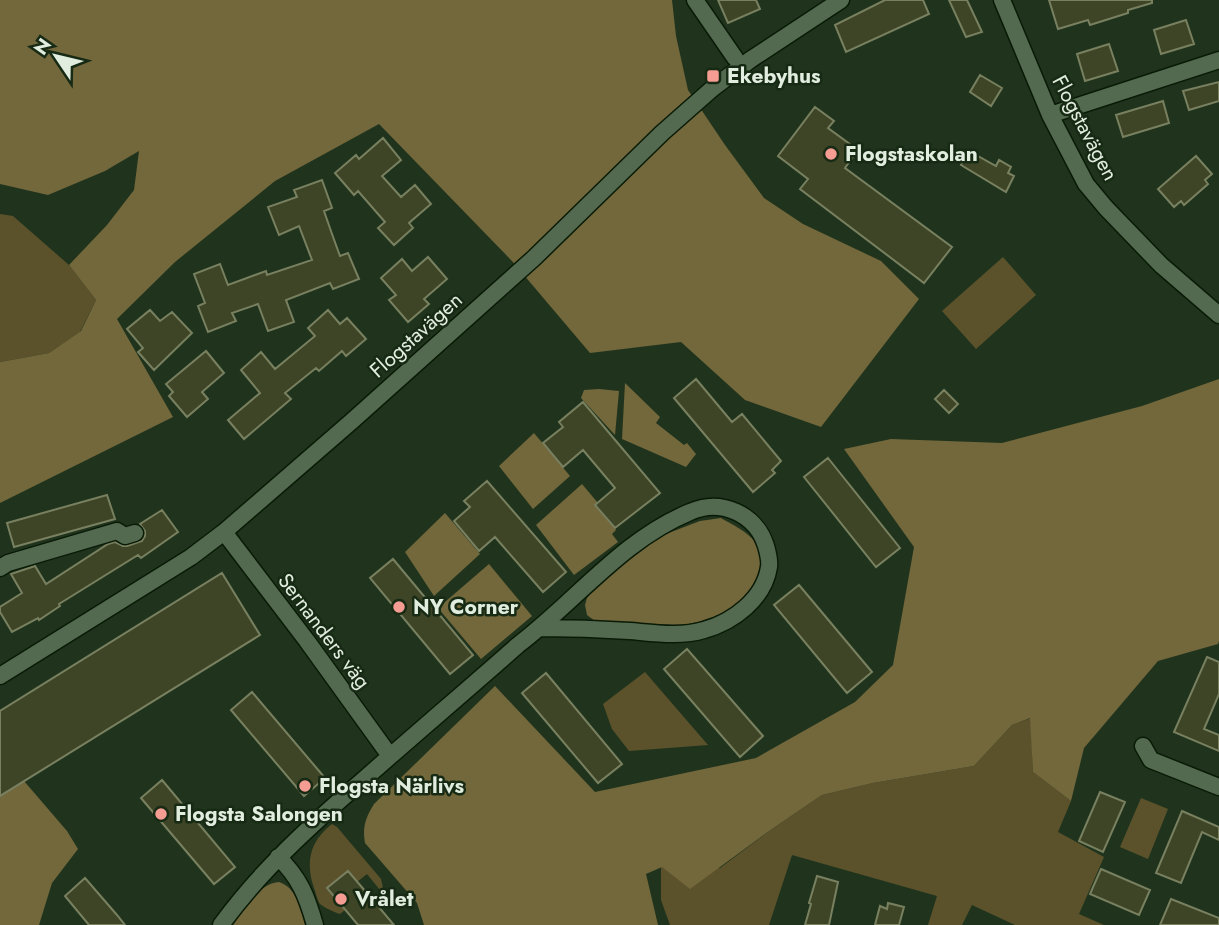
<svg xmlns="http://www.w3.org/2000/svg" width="1219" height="925" viewBox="0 0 1219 925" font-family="Jost,sans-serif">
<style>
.green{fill:#5b522c}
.forest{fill:#73673c}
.building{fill:#3e4426;stroke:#788060;stroke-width:2}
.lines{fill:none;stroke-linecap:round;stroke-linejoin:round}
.minor-casing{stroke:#091b06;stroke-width:19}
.minor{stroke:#546a50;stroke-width:16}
.poi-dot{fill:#f59c93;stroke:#172a14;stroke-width:2.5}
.labels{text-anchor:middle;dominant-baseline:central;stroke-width:5;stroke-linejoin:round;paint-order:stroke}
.poi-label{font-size:21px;font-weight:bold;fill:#e1eddf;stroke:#172a14;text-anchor:start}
.street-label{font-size:21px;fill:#e1eddf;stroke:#172a14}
</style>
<rect width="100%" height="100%" fill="#20341d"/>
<path class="green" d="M0 214 13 216 69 265 96 300 80 332 49 353 0 362Z
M1003 257 1036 295 976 349 942 311Z
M645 672 708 745 629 751 612 729 603 704Z
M1031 718 1033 772 1071 801 1058 832 1104 857 1079 914 1104 925H1015L972 905 962 925H928L937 896 792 855 769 925H670L661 900V866L720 868 772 829 822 795 873 783 974 766 1012 725Z
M1141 798 1168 809 1148 859 1120 847Z
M332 824 337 827 381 879 383 888 380 890 367 874 357 882 348 871 345 910 340 914C334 912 325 908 320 904 317 900 316 893 314 888 305 862 310 841 332 824Z"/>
<path class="forest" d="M0 0H672L676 36 688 90 725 145 764 198 803 224 881 261 919 299 821 427 745 400 681 342 590 353 512 261 379 124 275 181 175 262 117 319 173 417 0 503V362L49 353 81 331 96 300 69 265 107 225 134 190 139 151 105 171 48 195 0 184Z
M1219 379V641L1218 644 1158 661 1084 748 1071 801 1033 772 1030 718 1012 725 974 766 873 783 822 795 772 829 690 889 662 867 646 874 658 925H424L417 903 365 843C362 827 366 817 374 804L495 686 595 792 756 758 855 702 893 665 914 547 844 449 891 439 1002 443 1142 406Z
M625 383 660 417 656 423 684 445 687 443 696 454 686 467 622 439Z
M599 389 619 391 615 435 581 398 584 390Z
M534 433 570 476 533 509 499 466Z
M582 484 598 503 595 506 616 530 612 534 618 542 574 575 536 525Z
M445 513 480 554 434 596 405 552Z
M721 518C733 525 748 532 756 543 760 548 761 553 761 558 764 592 726 615 698 622 665 630 628 623 595 621L587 615 585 605 587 598 597 585 658 537 700 521Z
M489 564 532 616 481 659 438 608Z
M24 781 67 831 78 849 52 883 39 925H0V796Z
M279 882C296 887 301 909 305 925H233C245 909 257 884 279 882Z"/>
<path class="building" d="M718 0H756L760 9 728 23Z
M885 0H923L929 14 846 52 835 25Z
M949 0H967L982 32 966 37Z
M1049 0H1152V3L1128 10V13L1090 25 1088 20 1058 29Z
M1186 20 1194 44 1161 54 1154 30Z
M1109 44 1118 71 1085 81 1077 54Z
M980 75 1002 88 991 106 970 92Z
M1219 82V101L1189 110 1183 91Z
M1163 101 1169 123 1123 137 1116 115Z
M815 107 834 121 828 128 858 150 845 168 952 247 924 283 800 189 808 179 778 156Z
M383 138 401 160 382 176 401 197 415 185 431 204 409 223 413 228 394 245 378 228 385 222 358 191 354 195 335 173 356 155 359 159Z
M969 151 996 166 999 160 1011 167 1008 173 1014 176 1006 192 961 165Z
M1196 156 1212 174 1205 180 1208 184 1184 205 1181 201 1174 207 1158 189Z
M322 180 332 208 324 211 332 234 340 256 348 253 359 279 333 289 330 283 286 300 294 322 268 331 258 304 232 313 236 321 208 332 198 306 205 303 194 274 220 264 228 285 266 271 267 275 312 260 299 226 279 235 268 207 297 197 294 190Z
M428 257 447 279 424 299 429 304 408 322 389 300 396 295 381 278 402 259 412 271Z
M150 310 160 321 172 312 192 333 154 370 138 352 143 348 127 329Z
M328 310 340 324 347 318 366 339 346 356 342 351 319 371 316 368 285 393 291 399 244 439 228 420 260 393 241 370 261 352 275 369 315 336 308 328Z
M206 351 224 373 202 392 208 399 187 417 169 396 173 392 166 384Z
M696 379 732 422 742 414 781 461 772 470 775 473 753 492 674 398Z
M944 390 958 404 949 413 935 399Z
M583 402 660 493 615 528 595 505 615 488 583 450 563 467 543 443 563 427 559 422Z
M828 458 900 548 876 567 804 477Z
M487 481 566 572 543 592 495 537 479 551 454 521 470 507 464 501Z
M107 495 115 519 14 547 7 523Z
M162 510 178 532 141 558 138 555 59 604 60 606 39 620 38 618 12 632 0 612V607L22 593 11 574 35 566 46 584 108 544 115 542 123 546H127L142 541 145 536V531L140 524Z
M393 559 473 655 450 674 370 578Z
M222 573 260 635 0 796V711Z
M799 585 872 672 847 693 774 605Z
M687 649 763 736 740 757 664 669Z
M1207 657 1219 662V694L1204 729 1219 735V751L1174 732Z
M546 673 622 764 598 783 522 693Z
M252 692 325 778 304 796 231 710Z
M162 780 235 867 214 884 141 798Z
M1100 792 1125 802 1103 852 1079 841Z
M1182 811 1219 827V840L1202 832 1181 883 1156 873Z
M1101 869 1150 890 1139 915 1090 894Z
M348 871 372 899 394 925H358L327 888Z
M817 876 838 882 829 925H805L811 904 809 903Z
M85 878 117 915 125 925H89L65 896Z
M1171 899 1219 918V925H1160Z
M888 903 904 907 899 925H875L880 906 887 909Z"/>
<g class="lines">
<defs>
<path id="minor" d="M695 0 735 58
M1002 0 1050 115 1086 184 1106 208 1161 265 1219 315
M1050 115 1219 60
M224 532 307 641 390 756
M0 568 8 563 117 531 125 536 135 533
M0 676 191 557 224 532 352 421 534 258 662 133 713 88 750 60 841 0
M1143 746 1151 760 1219 787
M278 857C300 878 307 897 315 925
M221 925C261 870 311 825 362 781 414 735 467 690 518 645 576 601 622 540 690 512 721 498 756 514 766 546 768 553 770 561 769 567 764 599 733 622 704 630 681 637 654 633 630 631 600 629 570 628 540 628"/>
</defs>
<use href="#minor" class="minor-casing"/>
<use href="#minor" class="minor"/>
</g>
<g class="poi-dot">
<rect x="706" y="69" width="14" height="14" rx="3.5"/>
<circle cx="831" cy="154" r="7"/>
<circle cx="399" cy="607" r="7"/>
<circle cx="305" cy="786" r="7"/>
<circle cx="161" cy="814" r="7"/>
<circle cx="341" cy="899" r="7"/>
</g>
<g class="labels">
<g class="poi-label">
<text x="727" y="76">Ekebyhus</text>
<text x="845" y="154">Flogstaskolan</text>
<text x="413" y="607">NY Corner</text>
<text x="319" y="786">Flogsta Närlivs</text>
<text x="175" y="814">Flogsta Salongen</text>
<text x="355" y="899">Vrålet</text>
</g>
<g class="street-label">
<text transform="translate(1085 128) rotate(62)">Flogstavägen</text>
<text transform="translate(416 335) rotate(-42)">Flogstavägen</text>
<text transform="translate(324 631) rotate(53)">Sernanders väg</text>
</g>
</g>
<g transform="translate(56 56) rotate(305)" stroke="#172a14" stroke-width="5" paint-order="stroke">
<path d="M0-5L12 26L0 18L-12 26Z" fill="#e1eddf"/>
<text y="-10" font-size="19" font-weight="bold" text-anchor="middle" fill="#e1eddf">N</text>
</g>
</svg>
